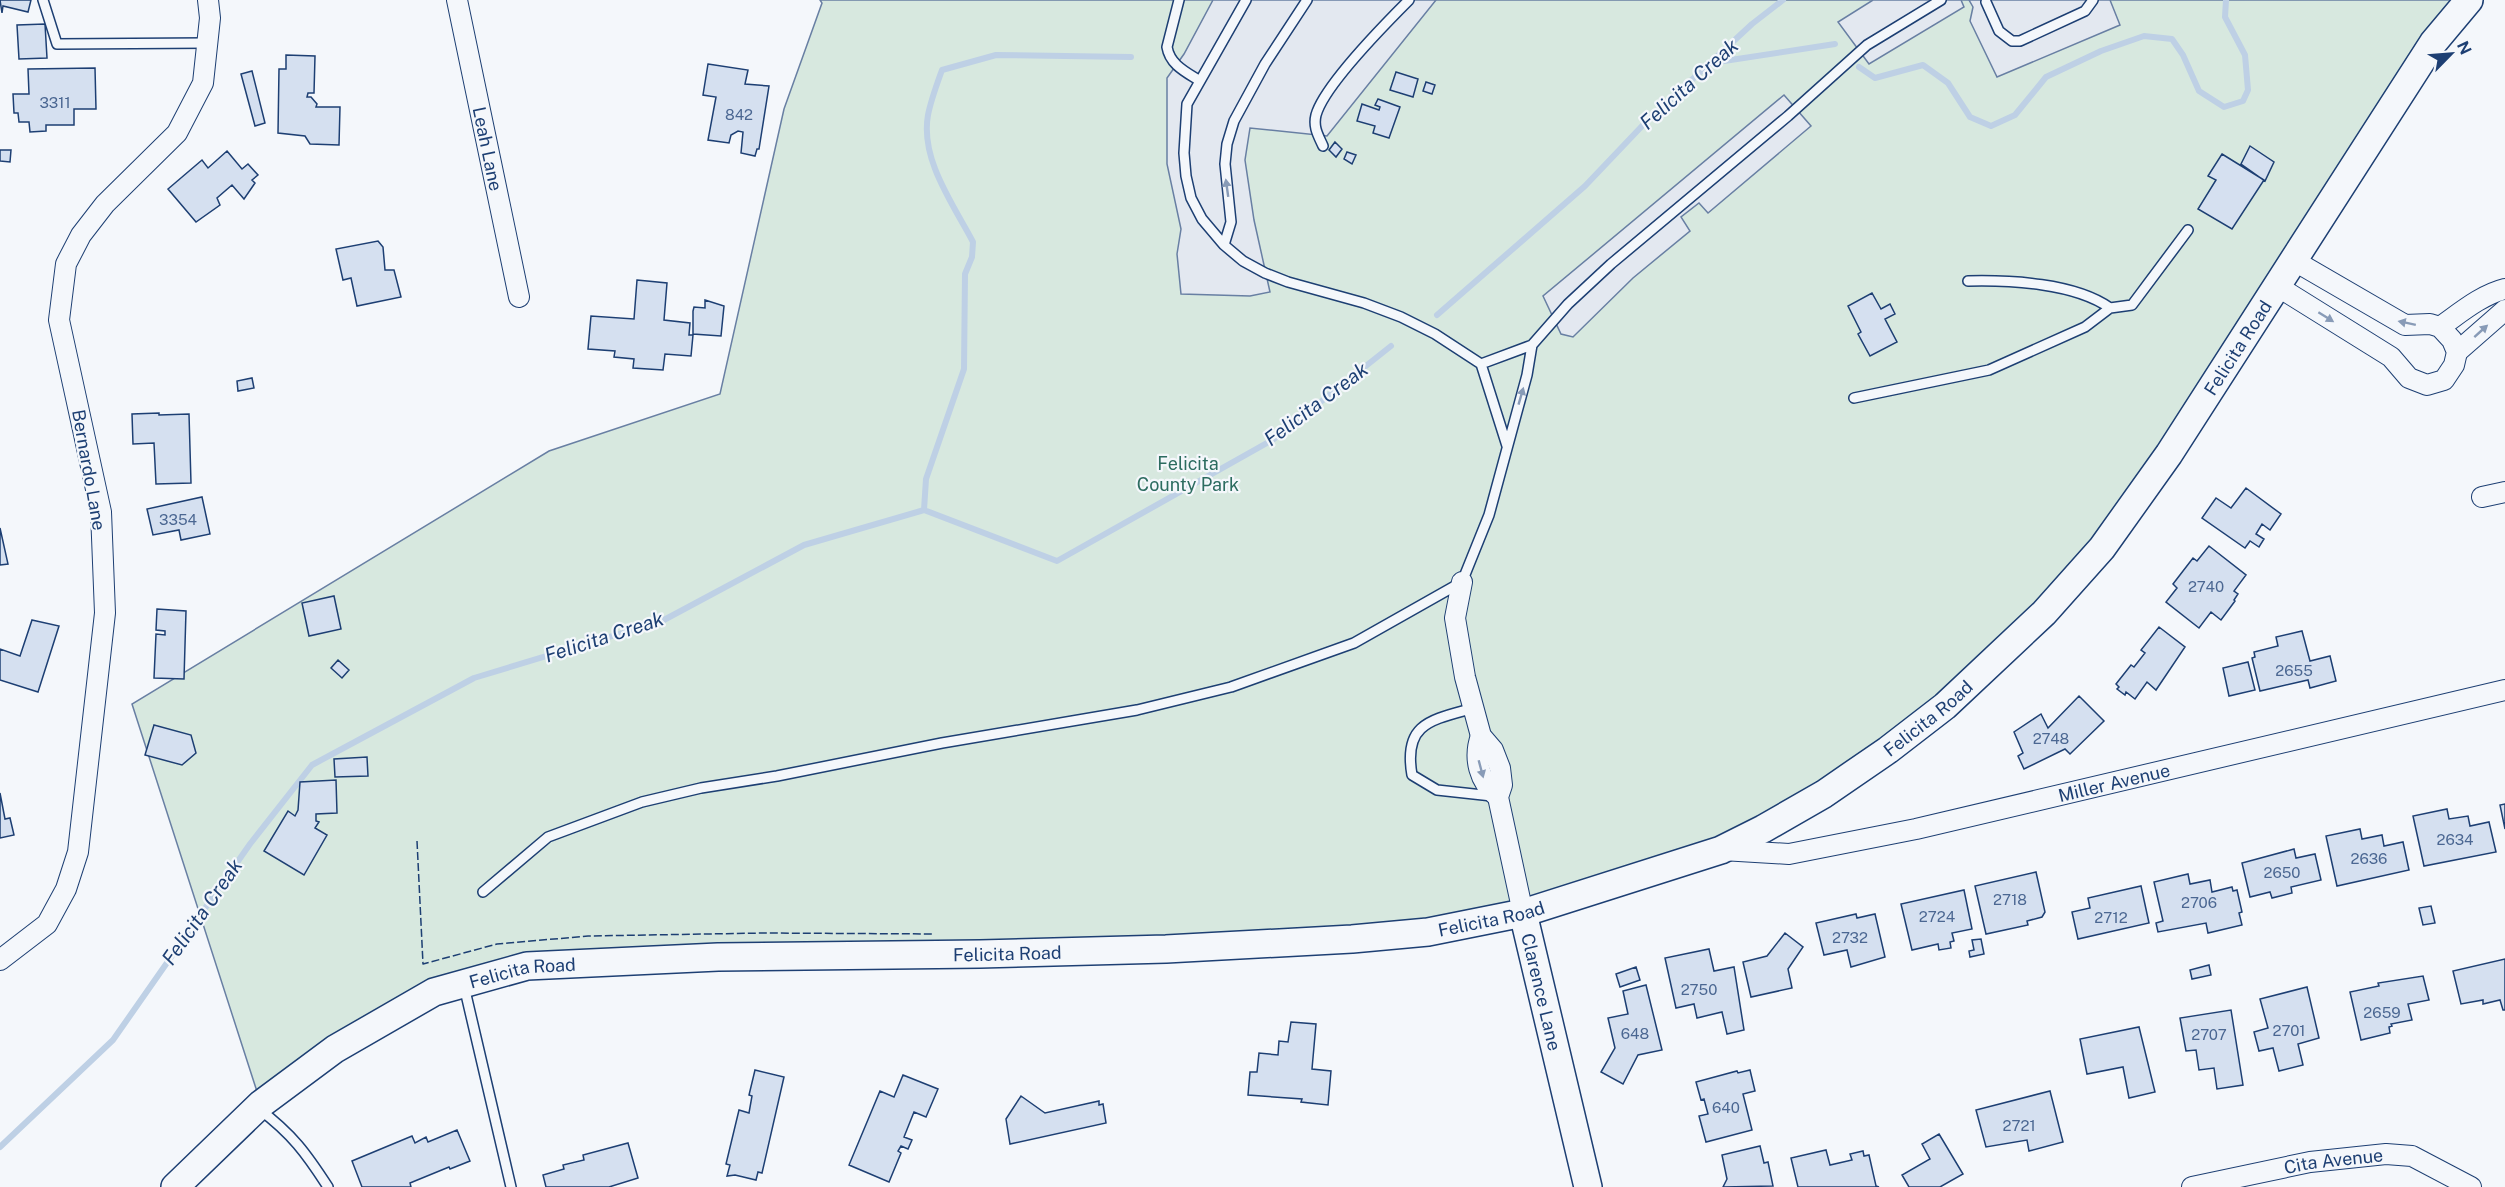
<svg xmlns="http://www.w3.org/2000/svg" width="2505" height="1187" viewBox="0 0 2505 1187" font-family="'Public Sans',sans-serif">
<style>
.green{fill:#d7e8df;stroke:#687fa3;stroke-width:1.5}
.parking{fill:#e3e8f0;stroke:#687fa3;stroke-width:1.5}
.lines{fill:none;stroke-linecap:round;stroke-linejoin:round}
.stream{stroke:#bed0e5;stroke-width:6}
.building{fill:#d5e0f0;stroke:#1d3f73;stroke-width:1.5}
.lane-casing{stroke:#1d3f73;stroke-width:12}
.street-casing{stroke:#1d3f73;stroke-width:22}
.secondary-casing{stroke:#1d3f73;stroke-width:30}
.lane{stroke:#f4f7fb;stroke-width:9}
.street{stroke:#f4f7fb;stroke-width:20}
.secondary{stroke:#f4f7fb;stroke-width:27}
.fence{stroke:#1d3f73;stroke-width:1.5;stroke-dasharray:8 3;stroke-linecap:butt}
.oneway{fill:#889bb7}
.labels{text-anchor:middle;dominant-baseline:central;stroke-width:4.5;stroke-linejoin:round;paint-order:stroke}
.number-label{font-size:15px;fill:#4b6792}
.street-label{font-size:18px;fill:#1d3f73;stroke:#f4f7fb}
.park-label{font-size:18px;fill:#2c6c60;stroke:#f4f7fb}
.water-label{font-size:20px;font-style:italic;fill:#1d3f73;stroke:#f4f7fb}
</style>
<rect width="100%" height="100%" fill="#f4f7fb"/>
<path class="green" d="M820 0H2469L2169 454 1986 666 1762 830 1428 932 527 966 434 992 261 1104 132 704 549 451 720 394 784 109 822 3Z"/>
<path class="parking" d="M1213 0H1436L1327 136 1250 128 1245 160 1254 220 1270 292 1250 296 1181 294 1177 254 1181 229 1167 164V78L1184 54Z
M1873 0H1961L1964 7 1869 64 1838 22Z
M1969 0H2110L2120 25 1997 77 1970 21 1973 7Z
M1784 95 1811 126 1708 213 1699 203 1681 217 1690 231 1633 278 1573 337 1561 334 1543 296Z"/>
<g class="lines">
<path class="stream" d="M1711 63 1835 44
M1859 67 1875 78 1923 65 1948 83 1970 117 1991 126 2015 115 2046 77 2101 51 2144 36 2172 39 2183 55 2199 91 2224 107 2243 101 2248 90 2245 55 2225 17 2226 0
M1437 315 1585 186 1643 125 1752 24 1783 0
M924 510 926 479 964 369 965 274 972 257 973 242C953 204 920 159 928 115 931 100 937 84 942 70L996 55 1131 57
M0 1147 113 1040 250 844 312 765 474 678 662 621 804 545 924 510 1057 561 1274 439 1391 346"/>
</g>
<path class="building" d="M0 0H31L28 12 3 6 2 13Z
M45 24 47 58 19 59 17 25Z
M286 55 315 56 314 93H308L307 97H311L317 104 316 107H340L339 145 310 144 305 136 278 133 279 69H286Z
M708 64 748 70 745 84 769 86 759 149H757L755 156 741 153 743 132 738 131 731 135 729 143 708 140 716 97 703 95Z
M95 68 96 109H74V125H46V131L30 132 29 122H19L18 113H14L13 94H29L28 69Z
M252 71 265 123 255 126 241 74Z
M1396 72 1418 79 1413 97 1390 90Z
M1426 82 1435 85 1432 94 1423 91Z
M1378 99 1400 107 1389 138 1373 133 1375 126 1357 121 1362 104 1379 110 1380 107 1375 105Z
M1335 142 1342 149 1336 157 1329 150Z
M2250 146 2274 162 2265 181 2241 164Z
M0 150H11L10 162 0 161Z
M227 151 242 169 248 164 258 175 252 180 255 183 244 199 232 185 217 198 220 205 196 222 168 189 202 160 208 168Z
M1347 152 1356 155 1352 164 1344 159Z
M2222 154 2264 180 2232 229 2198 209 2216 180 2208 176Z
M378 241 383 247 385 270H394L401 297 357 306 351 278 343 280 336 249Z
M637 280 667 283 664 320 690 323 689 335H693L691 356 665 354 663 370 633 368 634 359 614 357 615 351 588 349 591 316 634 319Z
M1872 293 1881 309 1890 304 1895 314 1885 319 1897 342 1870 356 1858 334 1861 332 1848 306Z
M705 300 724 306 721 336 693 334V311L694 307 705 308Z
M252 378 254 388 238 391 237 381Z
M159 413V415L189 414 191 483 156 484 154 443 133 444 132 414Z
M2246 488 2281 514 2270 530 2262 524 2256 534 2264 539 2259 547 2250 541 2245 548 2202 518 2216 498 2231 508Z
M202 497 210 534 181 540 179 530 153 535 147 509Z
M0 528 8 564 0 565Z
M2209 546 2246 575 2234 591 2238 594 2234 600 2235 601 2221 620 2211 612 2199 628 2166 602 2177 588 2173 584 2193 558 2197 561Z
M334 596 341 629 309 636 302 603Z
M157 609 186 611 184 679 154 678 156 634 165 635V631L156 630Z
M32 620 59 626 38 692 0 680V649L20 656Z
M2159 627 2185 647 2156 690 2147 682 2135 699 2126 692 2125 695 2117 689 2119 687 2116 684 2131 665 2134 667 2145 653 2141 650Z
M2302 631 2310 661 2330 656 2336 681 2310 688 2308 680 2260 691 2252 658 2255 657 2254 652 2278 646 2276 637Z
M338 660 349 670 342 678 331 668Z
M2248 662 2255 690 2229 696 2223 668Z
M2079 696 2104 721 2070 754 2065 749 2024 769 2018 756 2023 753 2014 732 2041 714 2048 728Z
M154 725 191 735 196 753 182 765 145 755Z
M367 757 368 776 335 777 334 759Z
M336 780 337 813 316 814V821L319 822 315 828 327 835 304 875 264 851 288 811 295 816 298 810 300 782Z
M0 793 5 819 10 818 14 835 0 838Z
M2505 804V829L2500 805Z
M2447 809 2449 819 2468 816 2470 826 2489 822 2496 852 2424 866 2413 816Z
M2360 829 2362 839 2382 835 2384 846 2403 842 2409 870 2337 886 2326 836Z
M2294 849 2296 858 2315 854 2321 880 2291 887 2292 893 2272 898 2270 892 2250 897 2242 863Z
M2036 872 2045 912 2042 917 2027 921 2028 925 1986 934 1975 886Z
M2188 874 2190 884 2210 880 2212 892 2232 887 2233 891 2237 890 2242 912 2239 913 2242 925 2208 933 2206 923 2158 932 2156 923 2163 921 2154 882Z
M2141 886 2149 923 2078 939 2072 912 2090 908 2088 898Z
M1964 890 1972 929 1952 933 1954 941 1950 942 1951 948 1939 950 1938 944 1912 950 1901 904Z
M2431 906 2435 923 2423 925 2419 908Z
M1856 914 1857 918 1875 914 1885 957 1851 967 1847 950 1824 955 1816 923Z
M1785 933 1803 947 1788 969 1792 988 1751 997 1743 962 1767 956Z
M1981 939 1984 954 1970 957 1969 951 1974 950 1972 940Z
M1709 949 1714 971 1734 967 1744 1030 1727 1034 1722 1012 1697 1018 1694 1004 1676 1008 1665 958Z
M2505 959V1010H2503L2500 1000 2483 1004V1000L2461 1004 2453 971Z
M2209 965 2211 975 2192 979 2190 970Z
M1636 967 1640 980 1620 987 1616 974Z
M2423 976 2429 1000 2408 1004 2412 1020 2391 1024 2392 1026 2389 1027 2390 1033 2361 1040 2350 992 2379 986 2378 983Z
M1646 985 1662 1050 1638 1055 1623 1084 1601 1072 1615 1048 1608 1018 1628 1014 1623 991Z
M2307 987 2319 1038 2298 1044 2303 1065 2279 1071 2273 1048 2259 1051 2254 1032 2268 1028 2260 999Z
M2231 1010 2243 1085 2217 1089 2214 1068 2199 1070 2196 1050 2186 1051 2180 1018Z
M1291 1022 1316 1024 1312 1069 1331 1071 1328 1105 1301 1102 1302 1099 1248 1095 1250 1072H1257L1259 1053 1278 1055 1279 1041 1288 1042Z
M2139 1027 2155 1092 2129 1098 2123 1067 2087 1074 2080 1039Z
M755 1070 784 1077 762 1173 758 1172 756 1180 735 1175 727 1176 730 1165 726 1164 739 1110 749 1113 752 1096 749 1095Z
M1750 1070 1755 1091 1743 1094 1752 1130 1706 1142 1699 1116 1708 1114 1704 1099 1701 1100 1696 1082 1737 1071 1738 1073Z
M903 1075 938 1089 926 1117 914 1112 904 1137 912 1140 908 1149 901 1146 898 1151 901 1153 889 1182 849 1165 880 1091 894 1097Z
M2050 1091 2063 1142 2029 1151 2027 1140 1986 1147 1976 1110Z
M1021 1096 1045 1113 1099 1101V1105L1103 1104 1106 1123 1010 1144 1006 1119Z
M457 1130 470 1161 450 1169 449 1167 410 1183 411 1187H362L352 1161 412 1136 415 1143 426 1137 428 1142Z
M1939 1134 1963 1174 1940 1187H1909L1902 1175 1930 1159 1922 1144Z
M628 1143 638 1178 609 1187H546L543 1175 564 1169 563 1165 584 1160 583 1155Z
M1760 1146 1764 1163 1768 1162 1773 1186 1723 1187 1727 1179 1722 1155Z
M1826 1150 1830 1165 1852 1160 1850 1154 1863 1151 1864 1156 1869 1155 1876 1186 1879 1187H1798L1791 1158Z"/>
<g class="lines">
<defs>
<path id="lane" d="M43 0 57 44 208 43
M1179 0 1167 47C1170 65 1186 72 1200 81
M1246 0 1187 104 1184 153 1186 176 1191 198 1202 219 1224 245 1243 261 1265 273 1288 282 1364 303 1401 317 1435 334 1481 364 1507 446
M1986 2 1999 31 2012 41H2020L2085 11 2093 0
M1323 146C1318 135 1313 127 1316 115 1324 86 1386 23 1409 0
M1224 245 1231 222 1225 164 1227 144 1234 121 1265 64 1307 0
M1968 281C2010 280 2075 283 2110 308L2132 305 2188 230
M1481 364 1532 345 1568 304 1611 264 1788 116 1867 45 1941 0
M1854 398 1989 370 2085 327 2110 308
M1474 708C1431 720 1403 723 1412 775L1437 790 1492 796
M483 892 548 837 642 802 701 788 777 776 942 743 1137 710 1231 687 1354 643 1462 582 1489 515 1527 375 1532 345
M464 986 511 1187
M259 1109C292 1134 306 1153 328 1187"/>
<g id="street">
<path id="s1" d="M457 0 519 297"/>
<path d="M2277 286 2391 357 2409 378 2427 385 2444 380 2454 365 2457 352 2452 340 2440 327 2430 324 2405 325 2293 260"/>
<path d="M2440 327C2460 313 2481 295 2505 289"/>
<path d="M2457 352 2505 310"/>
<path d="M2482 497 2505 492"/>
<path d="M1462 582 1455 618 1465 677 1481 736 1493 750 1500 768 1502 785 1498 797 1523 913"/>
<path d="M1481 736C1473 758 1479 782 1498 797"/>
<path id="s2" d="M1722 850 1789 854 1916 829 2505 690"/>
<path d="M0 960 47 924 66 889 78 852 105 613 101 512 59 320 66 264 81 235 105 204 177 133 203 83 210 18 208 0"/>
<path id="s3" d="M2192 1187 2310 1162 2386 1154 2412 1156 2471 1187"/>
</g>
<g id="secondary">
<path id="s4" d="M1523 913 1588 1187"/>
<path id="s5" d="M175 1187 261 1104 335 1049 434 992 527 966 718 957 980 954 1166 949 1352 939 1428 932 1523 913 1721 850 1763 829 1824 794 1888 750 1945 706 2044 613 2102 548 2169 454 2433 43 2469 0"/>
</g>
</defs>
<use href="#lane" class="lane-casing"/>
<use href="#street" class="street-casing"/>
<use href="#secondary" class="secondary-casing"/>
<use href="#lane" class="lane"/>
<use href="#street" class="street"/>
<use href="#secondary" class="secondary"/>
<path class="fence" d="M417 841 423 964 497 944 588 936 765 933 934 934"/>
</g>
<defs><path id="oneway-solid" d="M-6-.8H1V-3.2L6.5 0L1 3.2V.8H-6Z" transform="scale(1.5)"/></defs>
<g class="oneway">
<use href="#oneway-solid" transform="translate(1227 188) rotate(-98)"/>
<use href="#oneway-solid" transform="translate(2326 317) rotate(32)"/>
<use href="#oneway-solid" transform="translate(2407 323) rotate(-168)"/>
<use href="#oneway-solid" transform="translate(2481 331) rotate(-42)"/>
<use href="#oneway-solid" transform="translate(1521 396) rotate(-74)"/>
<use href="#oneway-solid" transform="translate(1481 769) rotate(75)"/>
</g>
<g class="labels">
<g class="number-label">
<text x="55" y="102">3311</text>
<text x="739" y="114">842</text>
<text x="178" y="519">3354</text>
<text x="2206" y="586">2740</text>
<text x="2294" y="670">2655</text>
<text x="2051" y="738">2748</text>
<text x="2455" y="839">2634</text>
<text x="2369" y="858">2636</text>
<text x="2282" y="872">2650</text>
<text x="2010" y="899">2718</text>
<text x="2199" y="902">2706</text>
<text x="1937" y="916">2724</text>
<text x="2111" y="917">2712</text>
<text x="1850" y="937">2732</text>
<text x="1699" y="989">2750</text>
<text x="2382" y="1012">2659</text>
<text x="2289" y="1030">2701</text>
<text x="1635" y="1033">648</text>
<text x="2209" y="1034">2707</text>
<text x="1726" y="1107">640</text>
<text x="2019" y="1125">2721</text>
</g>
<g class="street-label">
<text stroke="none"><textPath href="#s1" startOffset="152">Leah Lane</textPath></text>
<text stroke="none"><textPath href="#s5" startOffset="2361">Felicita Road</textPath></text>
<text transform="translate(89 470) rotate(80)">Bernardo Lane</text>
<text stroke="none"><textPath href="#s5" startOffset="1875">Felicita Road</textPath></text>
<text stroke="none"><textPath href="#s2" startOffset="400">Miller Avenue</textPath></text>
<text stroke="none"><textPath href="#s5" startOffset="1389">Felicita Road</textPath></text>
<text stroke="none"><textPath href="#s5" startOffset="903">Felicita Road</textPath></text>
<text stroke="none"><textPath href="#s5" startOffset="417">Felicita Road</textPath></text>
<text stroke="none"><textPath href="#s4" startOffset="81">Clarence Lane</textPath></text>
<text stroke="none"><textPath href="#s3" startOffset="144">Cita Avenue</textPath></text>
</g>
<g class="park-label">
<text x="1188" y="463">Felicita<tspan x="1188" dy="21">County Park</tspan></text>
</g>
<g class="water-label">
<text transform="translate(1689 84) rotate(-42)">Felicita Creak</text>
<text transform="translate(1316 404) rotate(-37)">Felicita Creak</text>
<text transform="translate(604 637) rotate(-18)">Felicita Creak</text>
<text transform="translate(202 912) rotate(-55)">Felicita Creak</text>
</g>
</g>
<g transform="translate(2451 54) rotate(65)" stroke="#f4f7fb" stroke-width="4.5" paint-order="stroke">
<path d="M0-4.5L10 22L0 15L-10 22Z" fill="#1d3f73"/>
<text y="-9" font-size="16" font-weight="bold" text-anchor="middle" fill="#1d3f73">N</text>
</g>
</svg>
